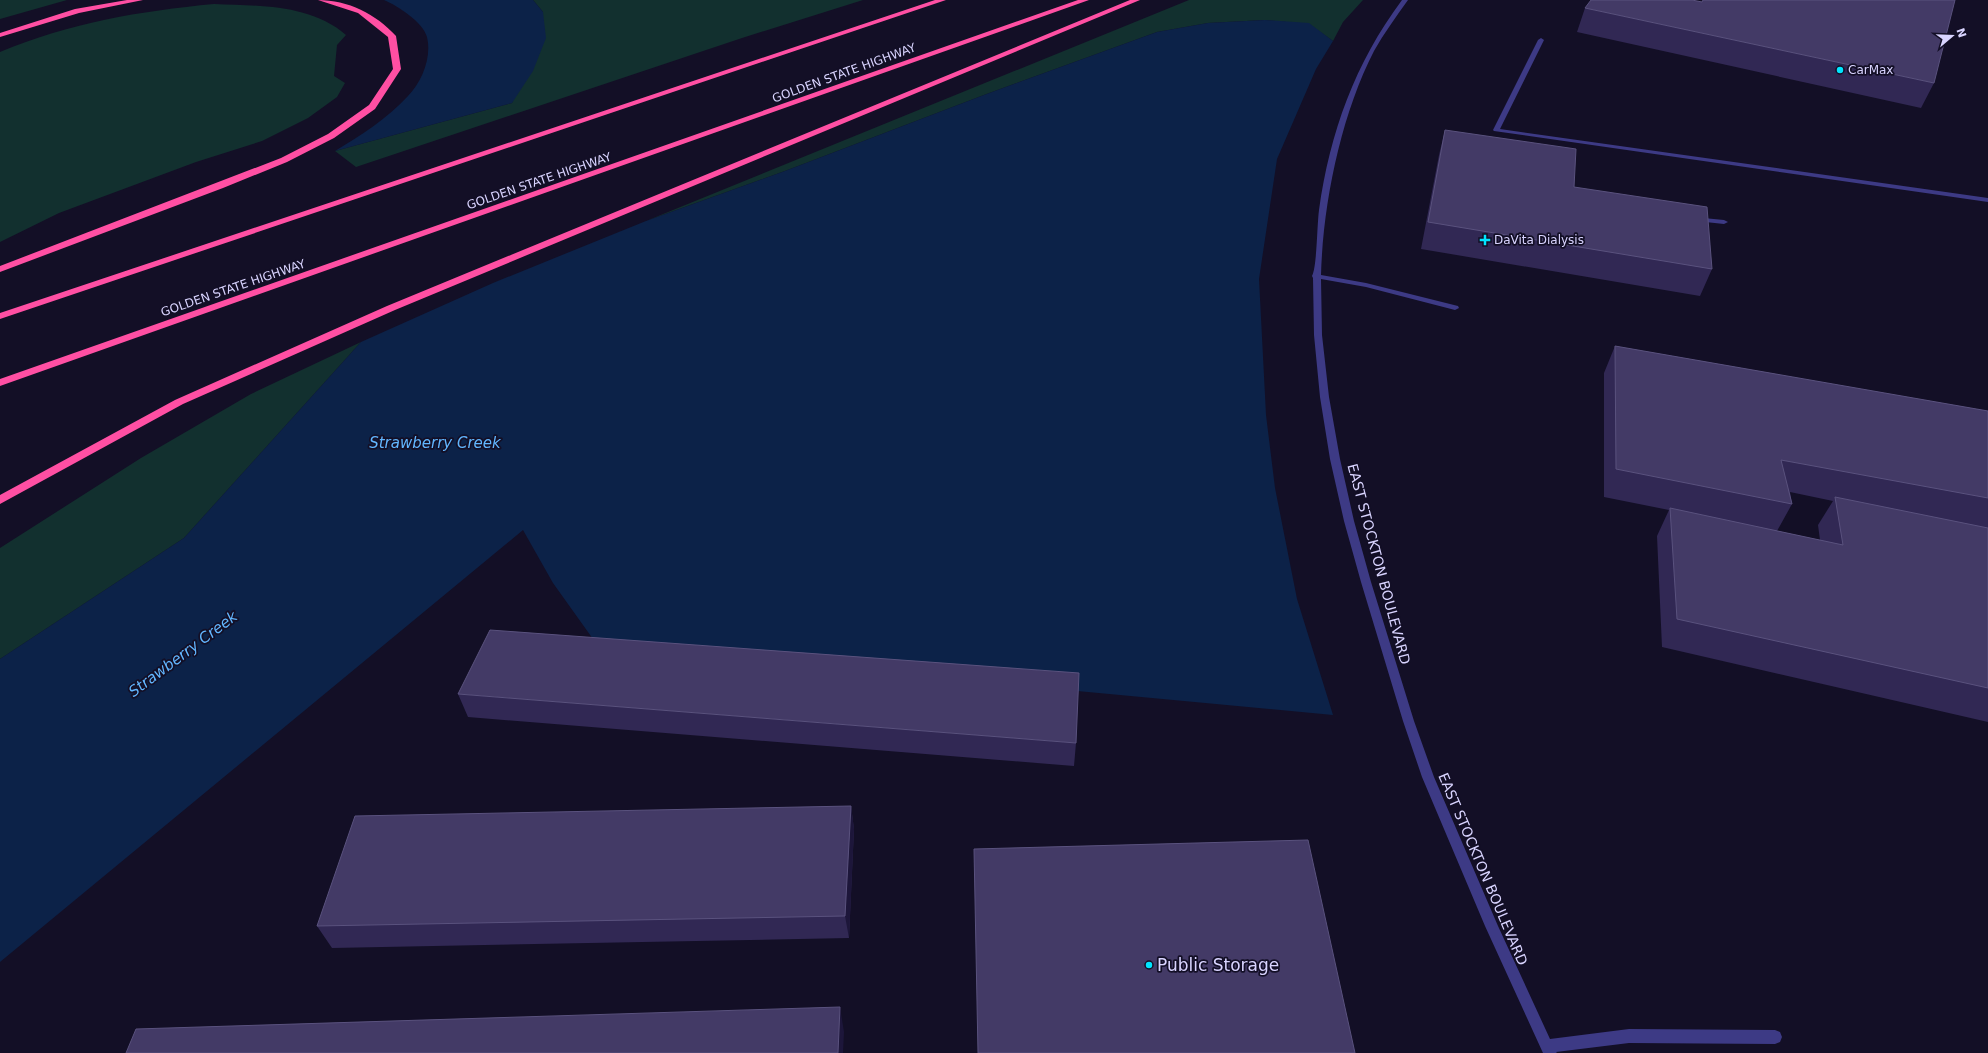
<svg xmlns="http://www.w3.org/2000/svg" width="1988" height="1053" viewBox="0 0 1988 1053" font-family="'DejaVu Sans',sans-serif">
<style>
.green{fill:#12302f}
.water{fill:#0c2248}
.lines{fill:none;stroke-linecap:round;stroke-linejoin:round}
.minor{fill:#3d3a85;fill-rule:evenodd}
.highway{fill:#ff4fa3;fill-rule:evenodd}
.wall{fill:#312854;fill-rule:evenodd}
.shaded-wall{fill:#1d163a}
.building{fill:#433a66;stroke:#5a527e}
.poi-dot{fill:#00e5ff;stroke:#130f26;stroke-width:1.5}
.labels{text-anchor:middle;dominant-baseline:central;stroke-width:3.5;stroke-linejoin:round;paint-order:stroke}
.far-poi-label{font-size:12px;fill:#d9d4ff;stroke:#130f26;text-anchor:start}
.far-street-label{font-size:12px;fill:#d9d4ff;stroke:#130f26}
.street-label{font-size:14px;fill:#d9d4ff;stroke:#130f26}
.water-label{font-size:15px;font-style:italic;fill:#62b6ff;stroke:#130f26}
.near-poi-label{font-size:17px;fill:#d9d4ff;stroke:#130f26;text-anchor:start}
</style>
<rect width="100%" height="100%" fill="#130f26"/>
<path class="green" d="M0 0H67L0 19Z
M533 0H863L742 38 356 167 335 151 512 103 543 12Z
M1189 0H1363L1343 22 1333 41 1309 24 1265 20 1208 23 1157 32 984 95 785 171 646 221Z
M214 4C259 6 310 4 346 35L337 45 334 76 345 83 337 97 308 118 262 141 196 162 59 213 0 242V52C69 23 140 11 214 4Z
M361 342 184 538 0 659V548L141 458 251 394Z"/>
<path class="water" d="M384 0H533L543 12 546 38 533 71 512 103 335 151C361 135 387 119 408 96 422 82 432 57 427 37 423 22 398 6 384 0Z
M1265 20 1309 23 1333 41 1316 69 1277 159 1259 279 1266 415 1275 488 1297 599 1333 715 598 646 553 583 523 530 0 962V659L184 538 361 342 493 283 646 221 785 171 984 95 1157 32 1208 23Z"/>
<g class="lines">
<path class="minor" d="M1402 0H1408C1396 17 1384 33 1374 51 1341 115 1323 203 1321 275L1366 283 1458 306 1459 308 1455 310 1366 287 1321 279 1322 335 1329 397 1340 459 1354 521 1371 582 1414 721 1434 777 1498 926 1550 1039 1629 1029 1775 1030 1780 1032 1782 1037 1780 1042 1775 1044 1629 1043 1556 1052 1557 1053H1543L1485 926 1422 777 1403 721 1361 582 1344 521 1330 459 1320 397 1314 335 1313 278 1312 276C1317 267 1317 224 1319 210 1330 132 1355 63 1402 0Z
M1541 38 1544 40 1500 129 1988 198V202L1494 131 1493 130 1538 40Z
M1693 217 1724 220 1728 222 1724 224 1696 221H1693Z"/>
<path class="highway" d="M127 0H143L79 13 0 37V33L75 9Z
M318 0C348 0 376 14 396 36L401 69 375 109 334 138 287 162 223 188 0 272V266L281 158 328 134 369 105 393 69 388 37 358 13Z
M935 0H946L0 319V313Z
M1078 0H1089L0 386V379Z
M1130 0H1140L395 310 183 404 0 504V495L175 400 387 306Z"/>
</g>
<path class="wall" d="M1585 8 1934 83 1921 108 1577 32Z
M1445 130 1574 187 1712 269 1700 296 1421 249 1439 155Z
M1615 346 1988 411V722L1662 647 1657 536 1669 510 1604 497V373ZM1790 492 1833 501 1818 525 1820 540 1777 531 1792 504Z
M458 694 1076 743 1074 766 468 717Z
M851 806 854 829 849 938 332 948 317 926Z"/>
<path class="shaded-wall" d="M851 806 854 829 849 938 845 916Z
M840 1007 844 1032 843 1053H838Z"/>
<path class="building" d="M1591 0H1692L1702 2 1703 0H1955L1934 83 1585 8Z
M1445 130 1576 149 1574 187 1707 207 1712 269 1428 222Z
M1615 346 1988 411V498L1781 460 1792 504 1616 469Z
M1835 497 1988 528V688L1677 619 1670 508 1843 545Z
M490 630 1079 673 1076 743 458 694Z
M851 806 845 916 317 926 355 816Z
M1308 840 1355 1053H978L974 849Z
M840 1007 838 1053H126L136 1029Z"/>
<g class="poi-dot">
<circle cx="1840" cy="70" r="4"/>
<path d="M1483 234h4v4h4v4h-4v4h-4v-4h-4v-4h4z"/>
<circle cx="1149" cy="965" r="4"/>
</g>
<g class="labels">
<g class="far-poi-label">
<text x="1848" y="70">CarMax</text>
<text x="1494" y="240">DaVita Dialysis</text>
</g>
<g class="far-street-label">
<text transform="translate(844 73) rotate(-20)">GOLDEN STATE HIGHWAY</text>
<text transform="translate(539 181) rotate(-19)">GOLDEN STATE HIGHWAY</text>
<text transform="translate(233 288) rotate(-19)">GOLDEN STATE HIGHWAY</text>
</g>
<g class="street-label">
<text transform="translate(1379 564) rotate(75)">EAST STOCKTON BOULEVARD</text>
<text transform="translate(1483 869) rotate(67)">EAST STOCKTON BOULEVARD</text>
</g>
<g class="water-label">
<text x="435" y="443">Strawberry Creek</text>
<text transform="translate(183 654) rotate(-37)">Strawberry Creek</text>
</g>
<g class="near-poi-label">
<text x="1157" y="965">Public Storage</text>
</g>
</g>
<g transform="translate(1952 36) rotate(71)" stroke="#130f26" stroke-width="3" paint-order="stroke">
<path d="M0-3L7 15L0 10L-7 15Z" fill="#d9d4ff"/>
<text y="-6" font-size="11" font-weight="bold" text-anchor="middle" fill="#d9d4ff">N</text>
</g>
</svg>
